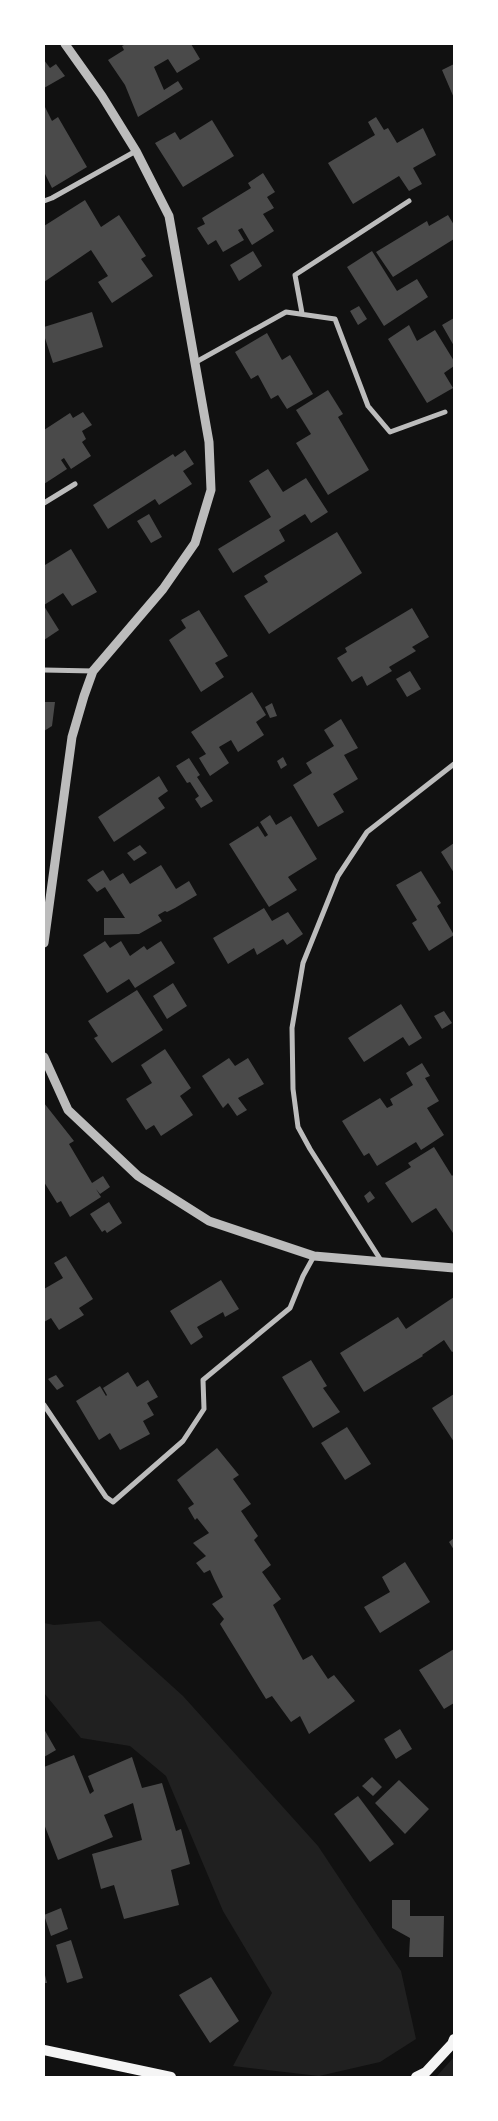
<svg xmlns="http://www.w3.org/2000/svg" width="498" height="2121" viewBox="0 0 498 2121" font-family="'DejaVu Sans',sans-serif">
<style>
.green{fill:#202020}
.building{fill:#4a4a4a}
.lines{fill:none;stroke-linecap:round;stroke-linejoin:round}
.minor{stroke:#bcbcbc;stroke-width:5}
.tertiary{stroke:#bcbcbc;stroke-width:9}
.secondary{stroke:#f5f5f5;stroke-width:10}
</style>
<rect width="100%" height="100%" fill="#111"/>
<path class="green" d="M100 1621 183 1696 318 1846 401 1971 416 2039 380 2062 319 2076 233 2066 272 1993 223 1911 166 1776 130 1746 81 1738 44 1693V1623L54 1625Z
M454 2057V2077H436Z"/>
<path class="building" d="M126 44H191L200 59 177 73 168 59 154 67 164 90 178 81 183 89 138 117 125 85 108 60 124 50 122 46Z
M44 60 50 68 56 64 65 76 44 88Z
M454 64V98L442 70Z
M44 105 52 121 58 117 87 167 52 188 44 172Z
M376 117 384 130 388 128 397 143 423 128 436 155 413 168 422 184 409 191 399 176 353 204 328 163 375 135 368 122Z
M212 120 234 156 183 187 155 143 175 132 180 140Z
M263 173 275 192 267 197 274 208 263 214 274 231 252 245 242 228 238 230 244 240 223 252 216 240 208 245 197 228 205 224 202 218 251 188 248 183Z
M85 200 101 227 119 215 146 256 141 259 153 276 112 303 98 282 108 276 91 250 44 282V226Z
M448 215 454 225V239L393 277 376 252 427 221 429 226Z
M253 251 262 266 239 281 230 265Z
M372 251 397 291 417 279 428 297 384 326 347 267Z
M359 306 367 319 358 325 350 311Z
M92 312 103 347 53 363 44 335V327Z
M454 318V346L442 325Z
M409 325 417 341 435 330 454 361V366L444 373 453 388 427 403 388 339Z
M267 333 282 360 290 355 313 394 287 409 278 395 271 399 258 375 251 379 235 352Z
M328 390 343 414 338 417 369 470 328 495 296 443 311 434 296 410Z
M83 412 92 425 82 431 86 439 82 442 91 456 71 469 64 458 61 460 67 469 44 484V430L70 413 73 418Z
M185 450 194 464 183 471 192 484 159 505 155 499 108 529 93 505 173 454 175 457Z
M268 469 283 492 306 478 328 512 311 523 305 514 279 530 285 541 233 573 218 549 271 517 249 481Z
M149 514 162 537 151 543 137 521Z
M337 532 362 573 269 634 244 596 268 582 264 576Z
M71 549 97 592 72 606 63 593 44 605V563L45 565Z
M44 606 59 630 44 640Z
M412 608 429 637 412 647 416 651 389 667 392 671 367 686 362 676 352 682 337 658 347 652 345 648Z
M199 610 228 656 215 663 224 677 201 692 169 640 186 628 181 620Z
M410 671 421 689 407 697 396 679Z
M252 692 266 715 256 722 264 735 238 752 231 740 219 747 229 763 210 776 199 758 206 754 191 732Z
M44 702H55L52 726 44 731Z
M272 703 277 716 270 718 265 707Z
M341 719 358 748 344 755 358 779 333 794 344 812 318 827 293 785 312 773 306 763 334 746 324 730Z
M283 757 287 765 281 769 277 761Z
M189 758 200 775 197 777 213 801 201 808 195 799 199 796 190 782 187 783 176 766Z
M159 776 168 791 158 798 165 808 114 842 98 817Z
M270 815 276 825 291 816 317 859 288 877 297 890 269 907 229 844 258 826 265 837 268 835 260 822Z
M454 843V873L441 852Z
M140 845 147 853 134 861 127 853Z
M161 865 176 889 189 881 197 895 175 908 167 912 165 911 158 915 162 921 139 934 104 935V918H125L105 887 97 892 87 880 103 870 110 881 123 873 130 884Z
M421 871 441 903 437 906 454 935 429 951 412 923 417 920 396 885Z
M264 908 272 921 288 912 303 934 287 945 283 939 257 955 254 948 228 964 213 938Z
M105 941 110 948 121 941 130 956 144 946 147 950 161 941 175 963 135 988 129 979 107 993 83 955Z
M173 983 187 1006 167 1019 153 996Z
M137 990 163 1030 112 1063 94 1038 98 1036 88 1021Z
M401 1004 422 1038 409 1046 403 1037 364 1062 348 1038Z
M444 1011 452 1023 442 1029 434 1016Z
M165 1049 191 1088 180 1096 193 1115 161 1136 154 1125 146 1130 126 1099 152 1083 141 1065Z
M229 1058 235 1066 248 1058 264 1084 238 1098 247 1110 237 1116 228 1103 223 1108 202 1076Z
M422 1063 430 1076 425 1078 439 1101 427 1108 444 1135 421 1150 416 1142 377 1166 369 1153 364 1156 342 1121 380 1098 387 1108 393 1105 390 1099 413 1085 406 1073Z
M44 1103 74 1141 69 1144 92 1183 103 1176 110 1187 100 1194 96 1189 101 1197 70 1217 61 1201 57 1203 44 1182Z
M434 1147 452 1176 454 1174 453 1233 436 1208 412 1223 385 1183 411 1167 408 1163Z
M370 1191 375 1198 368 1203 364 1196Z
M109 1202 122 1223 107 1233 105 1230 102 1232 90 1214Z
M66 1256 93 1299 79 1308 84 1315 59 1330 51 1318 44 1322V1289L63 1278 54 1263Z
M221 1280 239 1309 225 1317 223 1312 197 1327 203 1337 191 1345 170 1311Z
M454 1297V1351L452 1352 444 1340 422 1355 423 1356 364 1392 340 1353 398 1317 406 1329Z
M311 1360 327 1386 323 1388 340 1412 313 1428 282 1377Z
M128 1372 137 1387 148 1380 158 1397 147 1403 154 1415 143 1421 150 1434 120 1450 110 1433 99 1440 76 1401 100 1386 106 1396 107 1395 103 1388Z
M56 1375 64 1386 57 1390 48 1379Z
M454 1394V1442L432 1408Z
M347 1427 371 1464 345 1480 321 1443Z
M217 1448 239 1475 233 1479 251 1504 241 1511 258 1536 254 1540 271 1565 262 1572 281 1599 273 1605 303 1660 312 1655 328 1679 334 1675 355 1701 309 1734 300 1716 291 1722 272 1696 266 1699 220 1624 224 1619 212 1604 223 1597 214 1579 210 1570 204 1573 196 1563 206 1556 193 1543 209 1533 197 1518 195 1520 188 1508 194 1504 177 1480Z
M454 1538V1550L449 1542Z
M405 1562 430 1602 380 1633 364 1607 390 1592 382 1577Z
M454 1649V1703L444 1709 419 1670Z
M44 1729 56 1750 44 1757Z
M400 1729 412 1749 396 1759 384 1739Z
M74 1755 90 1794 94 1791 88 1776 132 1757 142 1788 162 1783 176 1831 181 1829 190 1864 171 1870 179 1905 124 1919 114 1885 101 1889 92 1854 142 1840 133 1803 104 1815 113 1837 58 1860 44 1824V1767Z
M372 1777 382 1787 373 1796 362 1786Z
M399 1780 429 1809 405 1834 375 1803Z
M358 1796 394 1844 370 1862 334 1814Z
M392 1900H410V1916H444L443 1957H409L410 1938 392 1928Z
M61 1908 68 1929 51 1936 44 1915Z
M71 1940 83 1978 67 1983 56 1945Z
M44 1971 47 1983H44Z
M211 1977 239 2021 210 2043 179 1995Z"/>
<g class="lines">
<path class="minor" d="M44 201 52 198 136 151
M302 313 295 275 409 201
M196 362 286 312 335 319 368 406 390 432 445 412
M44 503 75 484
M44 670 93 671
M382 1262 310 1149 298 1127 293 1089 292 1028 303 963 338 876 367 832 454 764
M44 1405 106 1497 113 1502 183 1441 204 1409 203 1380 290 1308 303 1276 314 1256"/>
<path class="tertiary" d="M44 943 72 737 84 696 93 671 163 589 195 543 211 490 209 442 169 216 136 151 102 96 65 44
M44 1057 68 1110 138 1176 209 1221 314 1256 454 1268"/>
<path class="secondary" d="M44 2050 171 2077
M416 2077 426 2072 452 2044 454 2039"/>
</g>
<rect width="498" height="2121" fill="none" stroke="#ffffff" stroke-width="90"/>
</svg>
